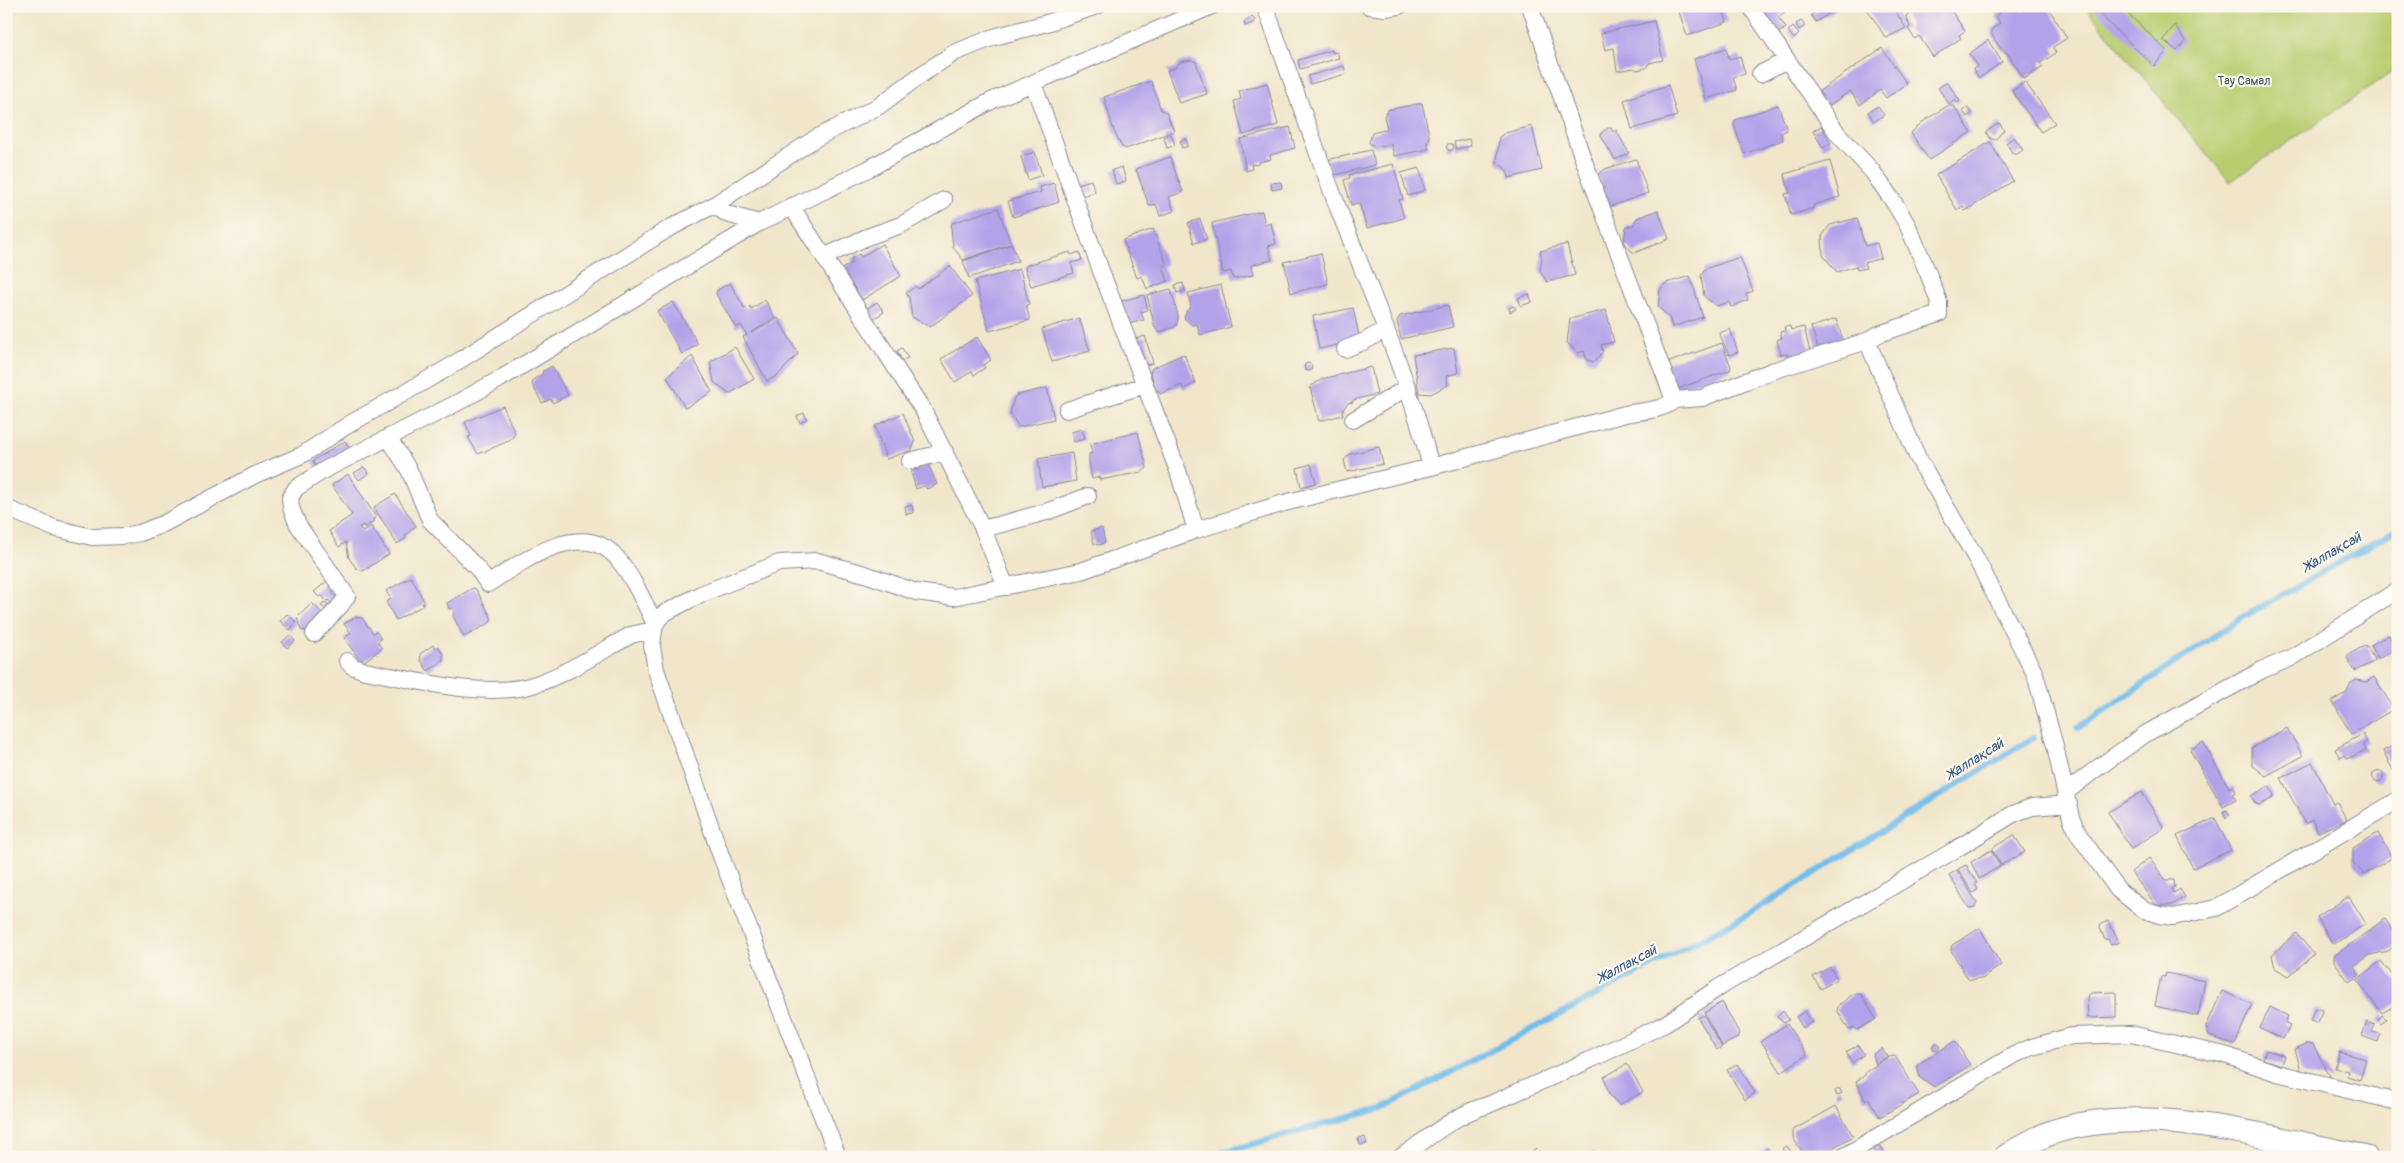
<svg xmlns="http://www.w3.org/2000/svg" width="2404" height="1163" viewBox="0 0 2404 1163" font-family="Pangolin,sans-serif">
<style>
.green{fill:#b9cd70;stroke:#6a7e67}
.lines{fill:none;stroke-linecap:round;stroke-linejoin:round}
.stream{stroke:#71bcea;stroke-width:6}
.building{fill:#b2a2ea}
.street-casing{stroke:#868a94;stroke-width:18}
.secondary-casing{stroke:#868a94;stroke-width:26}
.street{stroke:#fff;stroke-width:16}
.secondary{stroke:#fff;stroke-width:24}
.labels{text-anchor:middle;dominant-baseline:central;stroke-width:4.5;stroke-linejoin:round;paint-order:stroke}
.park-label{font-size:12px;fill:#425662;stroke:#fbf7ec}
.water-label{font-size:14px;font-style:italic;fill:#355988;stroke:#fbf7ec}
</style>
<rect width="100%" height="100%" fill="#fbf7ec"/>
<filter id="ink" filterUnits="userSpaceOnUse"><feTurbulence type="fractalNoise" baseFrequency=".02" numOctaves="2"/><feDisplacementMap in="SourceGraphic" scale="10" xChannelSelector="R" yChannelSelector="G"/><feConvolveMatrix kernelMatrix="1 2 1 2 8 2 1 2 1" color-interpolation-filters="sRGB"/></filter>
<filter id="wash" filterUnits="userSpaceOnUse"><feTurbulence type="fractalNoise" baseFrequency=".0096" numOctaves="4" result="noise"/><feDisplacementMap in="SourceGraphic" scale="20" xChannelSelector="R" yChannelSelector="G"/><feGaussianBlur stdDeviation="1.12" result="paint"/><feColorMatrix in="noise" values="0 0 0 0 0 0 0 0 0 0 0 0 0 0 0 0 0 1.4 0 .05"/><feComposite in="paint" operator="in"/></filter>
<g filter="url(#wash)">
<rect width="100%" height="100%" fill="#f1e6ca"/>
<path class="green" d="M2084 6H2398V68L2230 182Z"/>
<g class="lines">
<path class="stream" d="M2078 728 2240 619 2398 529
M1206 1157 1383 1108 1747 915 2034 737"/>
</g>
<g id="blocks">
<path class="building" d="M1677 6H1722L1727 22 1687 36Z
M1758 6H1781L1785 12 1778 17 1786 28 1777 34Z
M1824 6H1841L1816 22 1811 15Z
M1865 6H1892L1906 28 1886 38Z
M1917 6H1948L1965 31 1959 35 1961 38 1933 57 1919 36 1915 39 1908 29 1910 27 1906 16Z
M2006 6H2021L2024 11 2031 6H2047L2067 38 2053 47 2056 53 2040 63 2043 67 2024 79 2008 54 2001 49 1992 35V29L2000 23 1996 16Z
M2091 6H2120L2167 51 2154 66Z
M1252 17 1255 20 1253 23 1245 26 1244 22Z
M1654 21 1663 60 1649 63 1646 68 1637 70 1634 68 1617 71 1614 48 1605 50 1601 33Z
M1801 21 1805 26 1799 30 1796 24Z
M2175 25 2185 41 2177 51 2163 40Z
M1793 27 1799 34 1794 39 1788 31Z
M1988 40 2002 62 1979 78 1973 69 1978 66 1969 54Z
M1726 48 1729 59 1740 56 1745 74 1733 77 1737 90 1706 99 1694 59Z
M1882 48 1907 84 1886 98 1880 90 1860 105 1850 91 1825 108 1815 94Z
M1332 50 1333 53 1337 52 1339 58 1300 69 1298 60Z
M1191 60 1196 62 1207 94 1179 103 1167 70 1175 68 1180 62Z
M1344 66 1346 74 1310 84 1308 76Z
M1151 81 1161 110 1166 112 1174 131 1126 149 1122 147 1114 131 1104 97Z
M1947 82 1960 101 1957 103 1955 100 1949 104 1938 88Z
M2025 82 2055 123 2041 132 2012 91Z
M1267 83 1278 125 1243 135 1234 101 1241 99 1239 91Z
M1668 85 1677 116 1632 129 1624 100Z
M1422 103 1430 140 1427 141 1429 149 1394 156 1391 144 1375 147 1369 143 1372 133 1387 129 1384 116 1388 110Z
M1778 105 1787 130 1781 133 1783 140 1744 154 1734 125 1735 120Z
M1878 106 1884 115 1874 122 1868 112Z
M1947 106H1954L1971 132 1929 160 1911 133 1921 123Z
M1968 108 1972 113 1967 117 1963 111Z
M1999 123 2004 130 1995 140 1990 138 1986 132Z
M1532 126 1542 170 1509 178 1507 170 1497 162 1499 137 1505 133Z
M1821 126 1831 143 1823 148 1813 131Z
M1290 127 1295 148 1270 155 1271 159 1259 162 1257 165 1251 164 1252 169 1246 171 1240 139Z
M1608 128H1611L1613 132 1616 130 1629 153 1615 160 1601 136 1602 132Z
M1171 134 1175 145 1167 148 1164 137Z
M2014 137 2023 150 2017 154H2013L2006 143Z
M1186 139 1188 146 1182 148 1180 141Z
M1469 139 1471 146 1456 149 1454 142Z
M1990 142 2013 181 1965 211 1963 206 1957 210 1936 175Z
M1446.5 147a3.5 3.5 0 1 1 7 0a3.5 3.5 0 1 1-7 0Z
M1371 150 1375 165 1331 176 1327 160Z
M1035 152 1042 175 1028 180 1021 156Z
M1170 157 1183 192 1169 197 1174 211 1160 216 1156 204 1149 206 1136 169Z
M1636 159 1648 193 1609 207 1598 175 1605 169Z
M1830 161 1840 197 1813 205 1814 208 1791 215 1785 194 1790 193 1784 174Z
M1393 164 1403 199 1399 200 1404 218 1367 228 1359 203 1351 205 1344 180 1350 178 1349 175Z
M1122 167 1126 181 1116 184 1112 170Z
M1419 168 1425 190 1408 196 1401 173Z
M1091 180 1095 192 1079 197 1075 185Z
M1281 182 1282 188 1272 190 1271 183Z
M1054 183 1059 202 1013 217 1008 201 1041 192 1040 187Z
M998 208 1011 244 963 260 953 247 951 228 952 223Z
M1658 210 1669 239 1634 253 1624 244 1626 227 1633 225 1637 218Z
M1262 211 1265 225 1271 223 1276 244 1268 246 1272 260 1251 265 1253 275 1233 279 1231 271 1223 273 1212 223Z
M1857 218 1865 246 1877 243 1881 258 1864 263 1866 268 1857 270 1856 266 1837 272 1823 255 1822 236 1830 225Z
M1200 219 1207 239 1194 243 1188 223Z
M1153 229 1167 265 1163 266 1168 281 1147 289 1142 276 1137 278 1123 240Z
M882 244 901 276 862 300 842 269 853 262 851 259 859 254 861 257Z
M1012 244 1018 261 969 278 963 261Z
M1567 244 1575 275 1547 282 1540 271 1542 258 1540 251Z
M1070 252 1071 255 1079 252 1082 260 1071 263 1074 273 1031 286 1025 268 1027 265Z
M1321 253 1328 284 1291 293 1284 262Z
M1740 257 1753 291 1746 294 1748 300 1731 307 1729 302 1716 306 1704 296 1701 276 1705 269Z
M950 266 972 296 930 327 912 317 909 298 906 293 916 286 918 289Z
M1020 269 1029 304 1026 305 1030 320 989 331 975 281Z
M1690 276 1703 317 1672 327 1669 317 1658 307 1660 289 1666 283Z
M730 283 745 309 750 306 751 309 765 300 775 318 751 333 778 318 798 354 777 376 767 381 743 337 747 335 741 325 736 328 716 294 717 290Z
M1183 283 1185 291 1177 293 1175 285Z
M1221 285 1231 327 1200 335 1197 324 1192 325 1184 318 1187 310 1191 307 1188 293Z
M1171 289 1178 316 1177 324 1175 327 1159 332 1155 328 1147 295Z
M1529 294 1532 302 1521 306 1518 298Z
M1144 295 1148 310 1141 312 1144 320 1128 324 1121 301Z
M673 302 698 344 682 354 657 311Z
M877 302 884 312 871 320 865 310Z
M1448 305 1453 327 1401 339 1397 321 1400 316Z
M1514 306 1516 309 1510 312 1509 308Z
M1353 308 1360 340 1319 349 1313 316Z
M1606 310 1614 342 1601 345 1603 351 1594 362 1587 360 1584 351 1578 353 1567 343 1570 319Z
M1079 318 1090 351 1052 362 1042 329Z
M1836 319 1843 340 1818 348 1811 327Z
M1790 326 1791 330 1804 327 1810 352 1788 357 1787 354 1781 355 1777 340 1782 338 1780 332 1785 331 1784 327Z
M1730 329 1738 352 1729 355 1719 333Z
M1145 336 1153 363 1143 366 1135 339Z
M977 337 991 360 983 365 985 368 974 375 972 371 955 382 941 359Z
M1722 343 1731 367 1730 370 1674 390 1664 364Z
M735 347 754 379 729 394 714 382 710 362Z
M902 348 908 358 902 361 897 351Z
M1454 348 1458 373 1446 376 1448 385 1431 394 1419 393 1413 355Z
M1184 354 1196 383 1183 389 1182 385 1160 394 1158 390 1153 391 1149 381 1153 379 1150 373 1152 368Z
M692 356 712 392 685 408 667 377Z
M1304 367a4 4 0 1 1 8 0a4 4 0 1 1-8 0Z
M552 366 568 395 553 403 551 399 542 403 532 384 534 379 543 374 542 372Z
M1371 367 1377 394 1353 400V402L1348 403 1342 411 1343 415 1319 421 1310 387 1322 379Z
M1047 388 1054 419 1019 427 1010 414 1014 398 1017 395Z
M503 406 515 433 511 440 478 454 468 437 471 436 465 422Z
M804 413 807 419 800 423 797 416Z
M903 413 915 442 912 450 886 459 875 426Z
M1082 429 1085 439 1074 442 1071 432Z
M1138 432 1147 468 1142 472 1100 480 1099 477 1092 479 1089 462V454L1092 453 1090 444Z
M345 441 350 449 318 469 313 462 314 460Z
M1379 447 1383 464 1347 472 1344 460 1350 454Z
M1072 453 1076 481 1042 487 1038 459Z
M928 464 937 484 927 489 924 486 916 489 911 472Z
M1311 464 1316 483 1301 487 1297 468Z
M364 467 369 473 359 480 354 473Z
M348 474 376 517 373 519 374 521 365 528 363 525 359 527 363 532 371 526 389 554 363 571 356 568 349 558 346 542 339 547 329 531 352 515 332 485Z
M395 494 416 526 405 536 406 538 397 544 374 507Z
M912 505 913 513 906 514 905 506Z
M1102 528 1105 542 1100 545 1094 544 1091 531Z
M411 577 424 601 422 606 396 620 386 602 391 599 386 591Z
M327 581 335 590 332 593 339 601 334 606 328 600 327 601 321 595 319 597 314 592Z
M473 588 476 589 491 617V622L464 637 453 616 454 612 452 608 449 609 447 603Z
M325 602 332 607 327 611 321 606Z
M312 603 325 616 310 631 301 630 297 618Z
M287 614 296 622 290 630 280 621Z
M355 617 362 618 373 633 376 631 381 639 377 642 382 648 362 663 344 638 351 633 344 624Z
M290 635 295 641 287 648 282 642Z
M2389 635 2395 647 2394 650 2378 659 2371 645Z
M433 645 435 648 438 646 443 654V660L428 671 421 661 420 654Z
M2366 645 2375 661 2355 671 2347 658 2348 655Z
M2374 677 2394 709 2351 734 2332 701 2346 693 2351 683 2356 680 2366 682Z
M2287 728 2303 756 2266 776 2252 765V748Z
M2363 734 2367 742 2363 744 2366 750 2347 759 2344 755 2340 758 2335 749Z
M2203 742 2229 788 2233 786 2236 792 2232 794 2236 800 2223 807 2190 750Z
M2398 743V780L2383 751Z
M2312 762 2333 804 2337 802 2347 820 2318 832 2312 820 2305 824 2281 778Z
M2372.5 776a5.5 5.5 0 1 1 11 0a5.5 5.5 0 1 1-11 0Z
M2269 786 2274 795 2273 798 2260 805 2256 804 2251 796Z
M2142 792 2164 828 2131 849 2108 812Z
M2227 810 2230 815 2226 818 2223 812Z
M2215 818 2231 850 2193 868 2177 836Z
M2378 833 2392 858 2364 874 2353 863V848Z
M2014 835 2025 852 2001 865 1992 850 1994 847Z
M1991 850 2000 866 1979 879 1971 862Z
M2149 858 2166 880H2174L2175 887 2172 889 2174 893 2180 889 2185 897 2172 905H2156L2131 872Z
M1966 865 1977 883 1975 884 1978 889 1973 893 1958 869Z
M1957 870 1977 903 1975 907 1969 908 1949 875Z
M2346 898H2350L2365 922 2364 925 2336 943H2332L2317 917Z
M2385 919 2398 937V944L2388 951 2370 955 2354 966 2360 975 2349 982 2334 961V956Z
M2108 921 2119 942 2111 945 2108 939 2105 940 2100 928 2101 924Z
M1980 928 2001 965 1982 979 1978 978 1973 980 1968 979 1951 950 1952 945Z
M2296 933 2314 954 2289 976 2275 968 2272 955Z
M2381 961 2398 982V1004L2382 1013 2357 980Z
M1830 967 1837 979 1821 989 1813 977Z
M2166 973 2205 981 2198 1016 2155 1006 2161 976 2165 977Z
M2222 991 2252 1004 2236 1042 2233 1044 2209 1036 2206 1027Z
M2116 992V1017L2088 1018 2087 997 2091 993Z
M1853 994H1861L1876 1019 1857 1030 1855 1027 1849 1030 1837 1010 1839 1005Z
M1722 1002 1739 1033 1737 1038 1722 1046 1704 1013Z
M2270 1007 2288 1016 2285 1023 2290 1025 2283 1039 2260 1028Z
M2315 1008 2322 1010 2318 1023 2310 1021Z
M1783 1011 1789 1020 1784 1023 1777 1017Z
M1805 1011 1812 1022 1803 1028 1796 1017Z
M1703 1015 1722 1047 1717 1050 1698 1018Z
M2382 1015 2386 1019 2381 1024 2378 1020Z
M2367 1022 2375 1025 2372 1032 2381 1034 2378 1042 2362 1036Z
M1787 1024 1807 1055 1781 1072 1761 1041Z
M1955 1041 1970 1065 1935 1087 1920 1078 1917 1065Z
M2308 1043 2313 1044 2332 1080 2302 1074 2295 1049Z
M1932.5 1047a3.5 3.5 0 1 1 7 0a3.5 3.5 0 1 1-7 0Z
M1858 1045 1864 1054 1852 1063 1846 1052Z
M1882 1048 1887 1057 1876 1064 1873 1054Z
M2266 1050 2285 1056 2282 1065 2263 1059Z
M2339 1052 2366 1059 2360 1080 2347 1076 2348 1071 2335 1068Z
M1895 1056 1919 1094 1880 1117 1868 1098 1865 1100 1856 1081 1864 1076 1867 1071 1888 1057Z
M1627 1064 1643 1092 1619 1105 1609 1094 1604 1077Z
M1737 1064 1755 1093 1745 1100 1727 1070Z
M1839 1088 1842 1093 1837 1096 1835 1091Z
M1836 1106 1853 1136 1818 1157 1805 1156 1793 1138V1130Z
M1365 1137 1367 1144 1360 1145 1358 1138Z
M1787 1146 1791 1152 1786 1155 1782 1149Z
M1880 1146 1887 1157H1878L1874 1150Z
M1768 1148 1773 1157H1753Z
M1537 1149 1545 1157 1551 1153 1559 1157H1528L1529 1153Z
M1498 1152 1501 1157H1490Z
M1593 1152 1595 1153 1597 1157H1588Z"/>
</g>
</g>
<g filter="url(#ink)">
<use href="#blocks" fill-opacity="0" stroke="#868a94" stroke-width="1"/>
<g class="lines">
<defs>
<path id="street" d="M1265 6C1290 75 1314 145 1340 213 1373 297 1409 380 1431 467
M1369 6 1385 8 1399 6
M1530 6 1581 153 1674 400
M1760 74 1787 60
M1033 83 1101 271 1178 471 1196 530
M714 205 727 214 759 223
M791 206 923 410 983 529 1006 587
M824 257 867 237 901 225 944 200
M1867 341 1918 458 1977 560 2035 674 2055 746 2071 818 2079 835 2118 890 2144 910 2159 915 2173 917 2216 908 2398 800
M1345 349 1365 341 1386 329
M1067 410 1145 385
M1353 420 1408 387
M388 437 409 470 430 520 478 569 488 584C522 562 582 517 617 558 633 577 644 602 655 624
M910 461 945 452
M6 508 54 528 92 537 123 536 140 533 163 524 255 475 302 455 348 425 446 369 668 229 714 205 816 138 879 106 919 76 954 53 994 37 1047 23 1097 6
M983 529 1046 512 1088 496
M314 634 341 605 347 596 298 525 291 508 290 498 296 488 326 469 455 404 500 379 759 223 868 169 991 101 1212 6
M347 661 352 666 365 671C414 680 488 700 536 684 570 672 600 652 631 635L644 632 653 637
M2065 793 2096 769 2147 733 2262 670 2291 658 2398 590
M838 1157 721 856 656 670 652 646 653 637 655 624 663 614 701 594 779 563 817 561 865 574 916 592 954 597 1081 571 1196 530 1284 503 1431 467 1625 414C1640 411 1663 411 1674 400L1702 398 1772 371 1867 341 1879 334 1939 314V302L1928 273 1908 226 1895 204 1872 171 1838 134 1750 6
M1401 1157C1429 1138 1455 1114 1488 1105L1590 1060 1665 1024 1718 988 1953 851 2013 814 2032 807 2069 804
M1843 1157 2012 1056 2032 1047 2072 1036 2131 1034 2225 1055 2277 1073 2398 1102"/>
<path id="secondary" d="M2006 1157C2021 1147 2036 1138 2053 1132 2149 1101 2268 1139 2365 1157"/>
</defs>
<use href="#street" class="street-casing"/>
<use href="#secondary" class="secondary-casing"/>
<use href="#street" class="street"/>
<use href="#secondary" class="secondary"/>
</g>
</g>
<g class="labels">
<g class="park-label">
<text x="2244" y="81">Тау Самал</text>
</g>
<g class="water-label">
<text transform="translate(2332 552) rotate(-30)">Жалпақсай</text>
<text transform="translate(1975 759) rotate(-32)">Жалпақсай</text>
<text transform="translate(1627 964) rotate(-28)">Жалпақсай</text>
</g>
</g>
<rect width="2404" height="1163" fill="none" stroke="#fbf7ec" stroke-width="25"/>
</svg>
